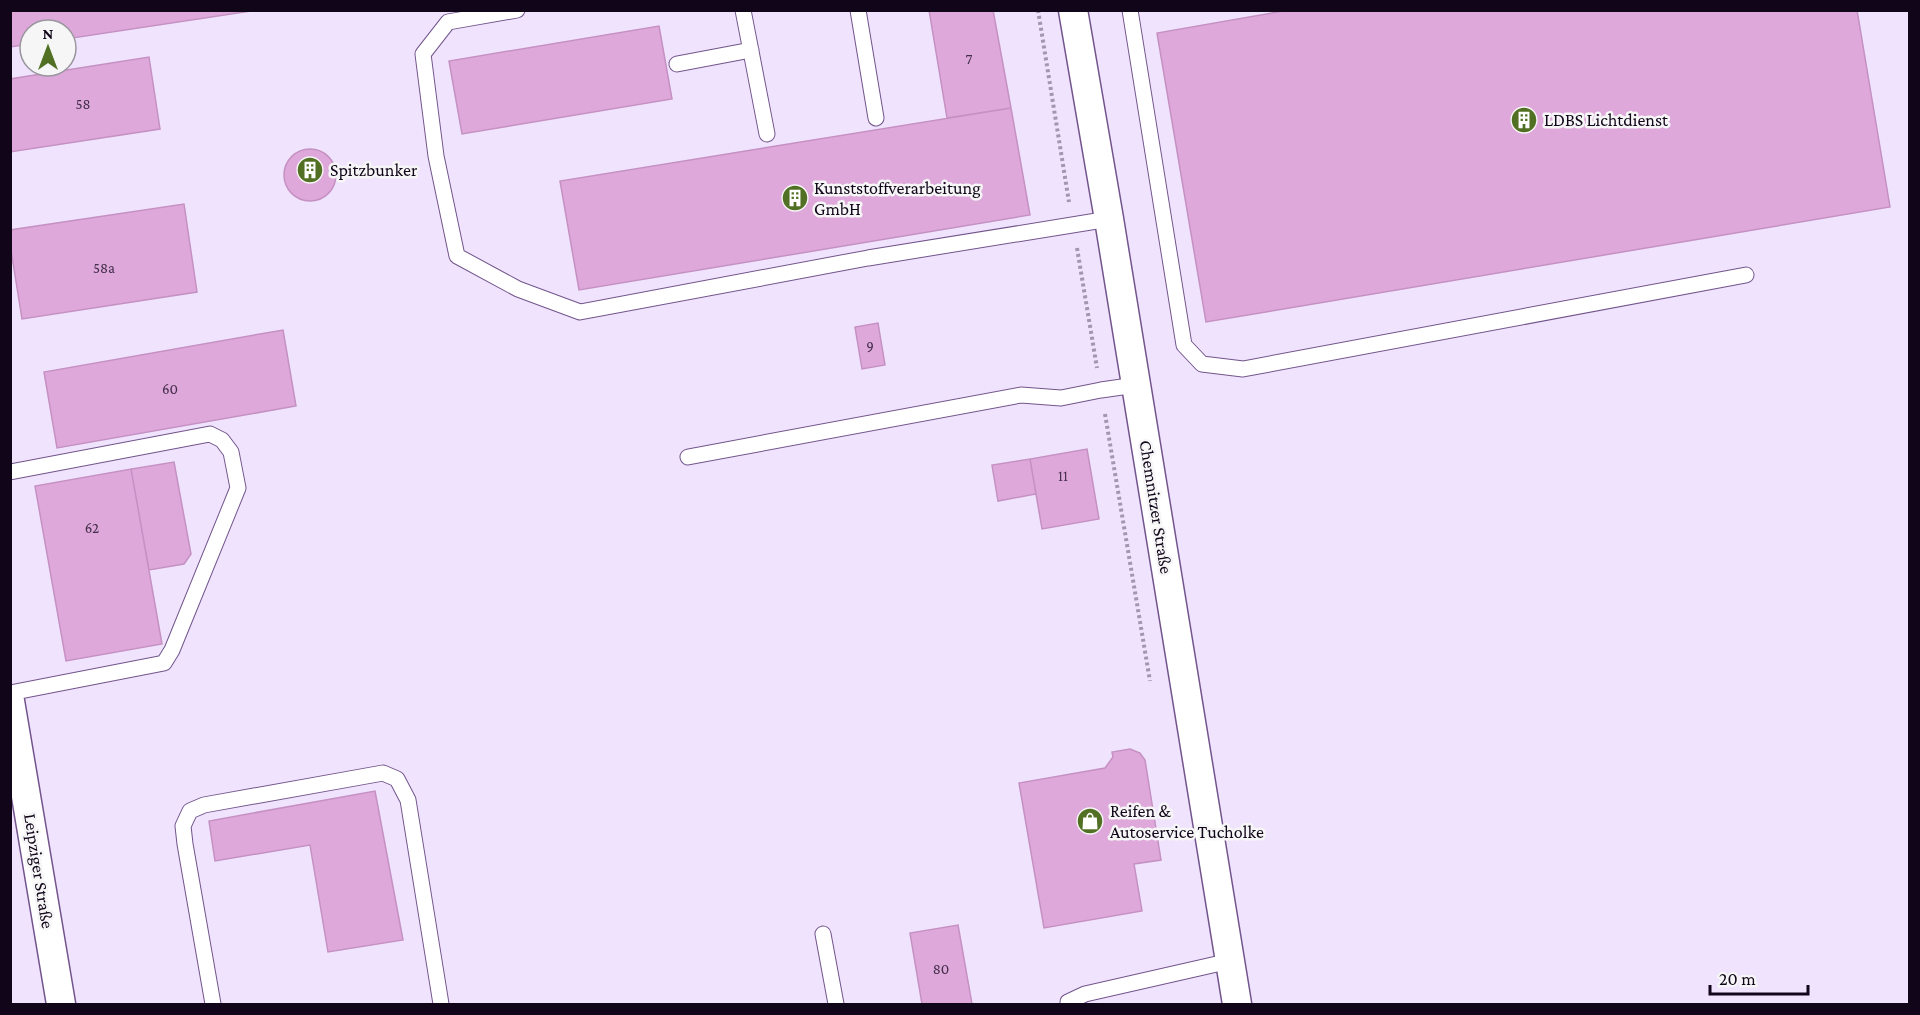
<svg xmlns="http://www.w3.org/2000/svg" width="1920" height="1015" viewBox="0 0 1920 1015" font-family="'Crimson Pro',serif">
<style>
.building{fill:#dea8db;stroke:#c591c3;stroke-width:1.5}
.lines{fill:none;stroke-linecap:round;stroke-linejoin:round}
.lane-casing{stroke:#72558c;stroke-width:17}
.street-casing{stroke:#72558c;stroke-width:31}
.path{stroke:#a396af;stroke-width:4;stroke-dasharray:3 3;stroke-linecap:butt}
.lane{stroke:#fff;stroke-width:15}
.street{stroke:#fff;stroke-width:28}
.labels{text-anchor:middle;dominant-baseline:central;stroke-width:5;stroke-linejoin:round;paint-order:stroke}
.number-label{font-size:15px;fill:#442e4a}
.poi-label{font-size:18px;fill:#11051a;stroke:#f6f6f6;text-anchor:start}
.street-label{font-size:18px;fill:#11051a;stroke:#f6f6f6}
</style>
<rect width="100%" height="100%" fill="#f0e3fd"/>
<path class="building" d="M10 10H257L66 39V30H30V44L10 47Z
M929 10H993L1011 108 947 118Z
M1289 10H1857L1890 207 1206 322 1157 33Z
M659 26 672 99 462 134 449 61Z
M149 57 160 129 10 152V79Z
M1011 108 1030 215 579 290 560 181Z
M284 175a26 26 0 1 1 52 0a26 26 0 1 1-52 0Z
M184 204 197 292 22 319 10 244V230Z
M878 323 885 365 862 369 855 327Z
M283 330 296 406 57 448 44 372Z
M1087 449 1099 519 1042 529 1030 459Z
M1030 459 1036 494 998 501 992 465Z
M174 462 191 554 184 564 149 570 131 469Z
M131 469 162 644 66 661 35 486Z
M1130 749 1140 753 1145 760 1161 860 1134 864 1142 911 1044 928 1019 783 1105 768 1113 757 1112 752Z
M375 791 403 940 328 952 310 845 215 861 209 821Z
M958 925 972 1004H922L910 933Z"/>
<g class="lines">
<defs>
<path id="lane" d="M517 10 448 22 423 54 436 156 457 256 518 289 580 312 868 258 1109 219
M743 10 767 134
M858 10 876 118
M1130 10 1184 345 1202 364 1243 369 1746 275
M677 64 751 50
M688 457 1021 395 1061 398 1101 390 1136 385
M10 472 210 434 222 440 231 452 238 488 172 650 164 663 10 693
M823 934 836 1004
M213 1004 185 844 183 826 190 811 204 805 383 773 397 779 408 800 441 1004
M1068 1004V1002L1085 994 1230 961"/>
<path id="street" d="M1073 10 1109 219 1237 1004
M10 701 61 1004"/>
</defs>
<use href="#lane" class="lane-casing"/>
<use href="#street" class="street-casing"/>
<path class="path" d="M1038 10 1069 202
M1077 248 1097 368
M1105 414 1150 681"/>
<use href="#lane" class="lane"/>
<use href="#street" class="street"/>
</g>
<defs>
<symbol id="building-disc" viewBox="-11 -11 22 22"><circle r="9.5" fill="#527024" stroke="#f6f6f6"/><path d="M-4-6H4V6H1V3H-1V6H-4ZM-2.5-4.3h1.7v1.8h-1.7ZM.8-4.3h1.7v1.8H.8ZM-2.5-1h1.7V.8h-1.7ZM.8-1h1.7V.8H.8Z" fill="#fff"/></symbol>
<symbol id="shop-disc" viewBox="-11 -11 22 22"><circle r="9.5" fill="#527024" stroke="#f6f6f6"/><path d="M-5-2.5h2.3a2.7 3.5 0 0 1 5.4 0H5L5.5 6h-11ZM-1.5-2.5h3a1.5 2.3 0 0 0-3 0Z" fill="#fff"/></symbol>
</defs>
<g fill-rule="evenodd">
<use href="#building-disc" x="1509" y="105" width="30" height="30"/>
<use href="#building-disc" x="295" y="155" width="30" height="30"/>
<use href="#building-disc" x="780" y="183" width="30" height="30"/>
<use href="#shop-disc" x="1075" y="806" width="30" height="30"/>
</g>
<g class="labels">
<g class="number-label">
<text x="969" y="59">7</text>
<text x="83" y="104">58</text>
<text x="104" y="268">58a</text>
<text x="870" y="346">9</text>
<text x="170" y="389">60</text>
<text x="1063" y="476">11</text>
<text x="92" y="528">62</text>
<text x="941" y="969">80</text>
</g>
<g class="poi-label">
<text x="1544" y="120">LDBS Lichtdienst</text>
<text x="330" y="170">Spitzbunker</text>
<text x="814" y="188">Kunststoffverarbeitung<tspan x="814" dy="21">GmbH</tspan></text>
<text x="1110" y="811">Reifen &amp;<tspan x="1110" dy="21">Autoservice Tucholke</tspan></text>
</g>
<g class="street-label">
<text transform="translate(1156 507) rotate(81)">Chemnitzer Straße</text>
<text transform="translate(39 871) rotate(81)">Leipziger Straße</text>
</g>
</g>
<rect width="1920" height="1015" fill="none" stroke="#11051a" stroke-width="24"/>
<g transform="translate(48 48)"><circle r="28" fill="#f6f6f6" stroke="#9a969e" stroke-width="1.5"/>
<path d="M0-4.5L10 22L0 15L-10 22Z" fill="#527024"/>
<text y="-9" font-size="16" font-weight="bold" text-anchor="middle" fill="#11051a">N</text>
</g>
<path d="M1710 985v9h98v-9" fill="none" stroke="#11051a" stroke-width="3"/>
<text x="1719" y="985" font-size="18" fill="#11051a" stroke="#f6f6f6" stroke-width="4.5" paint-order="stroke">20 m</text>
</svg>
